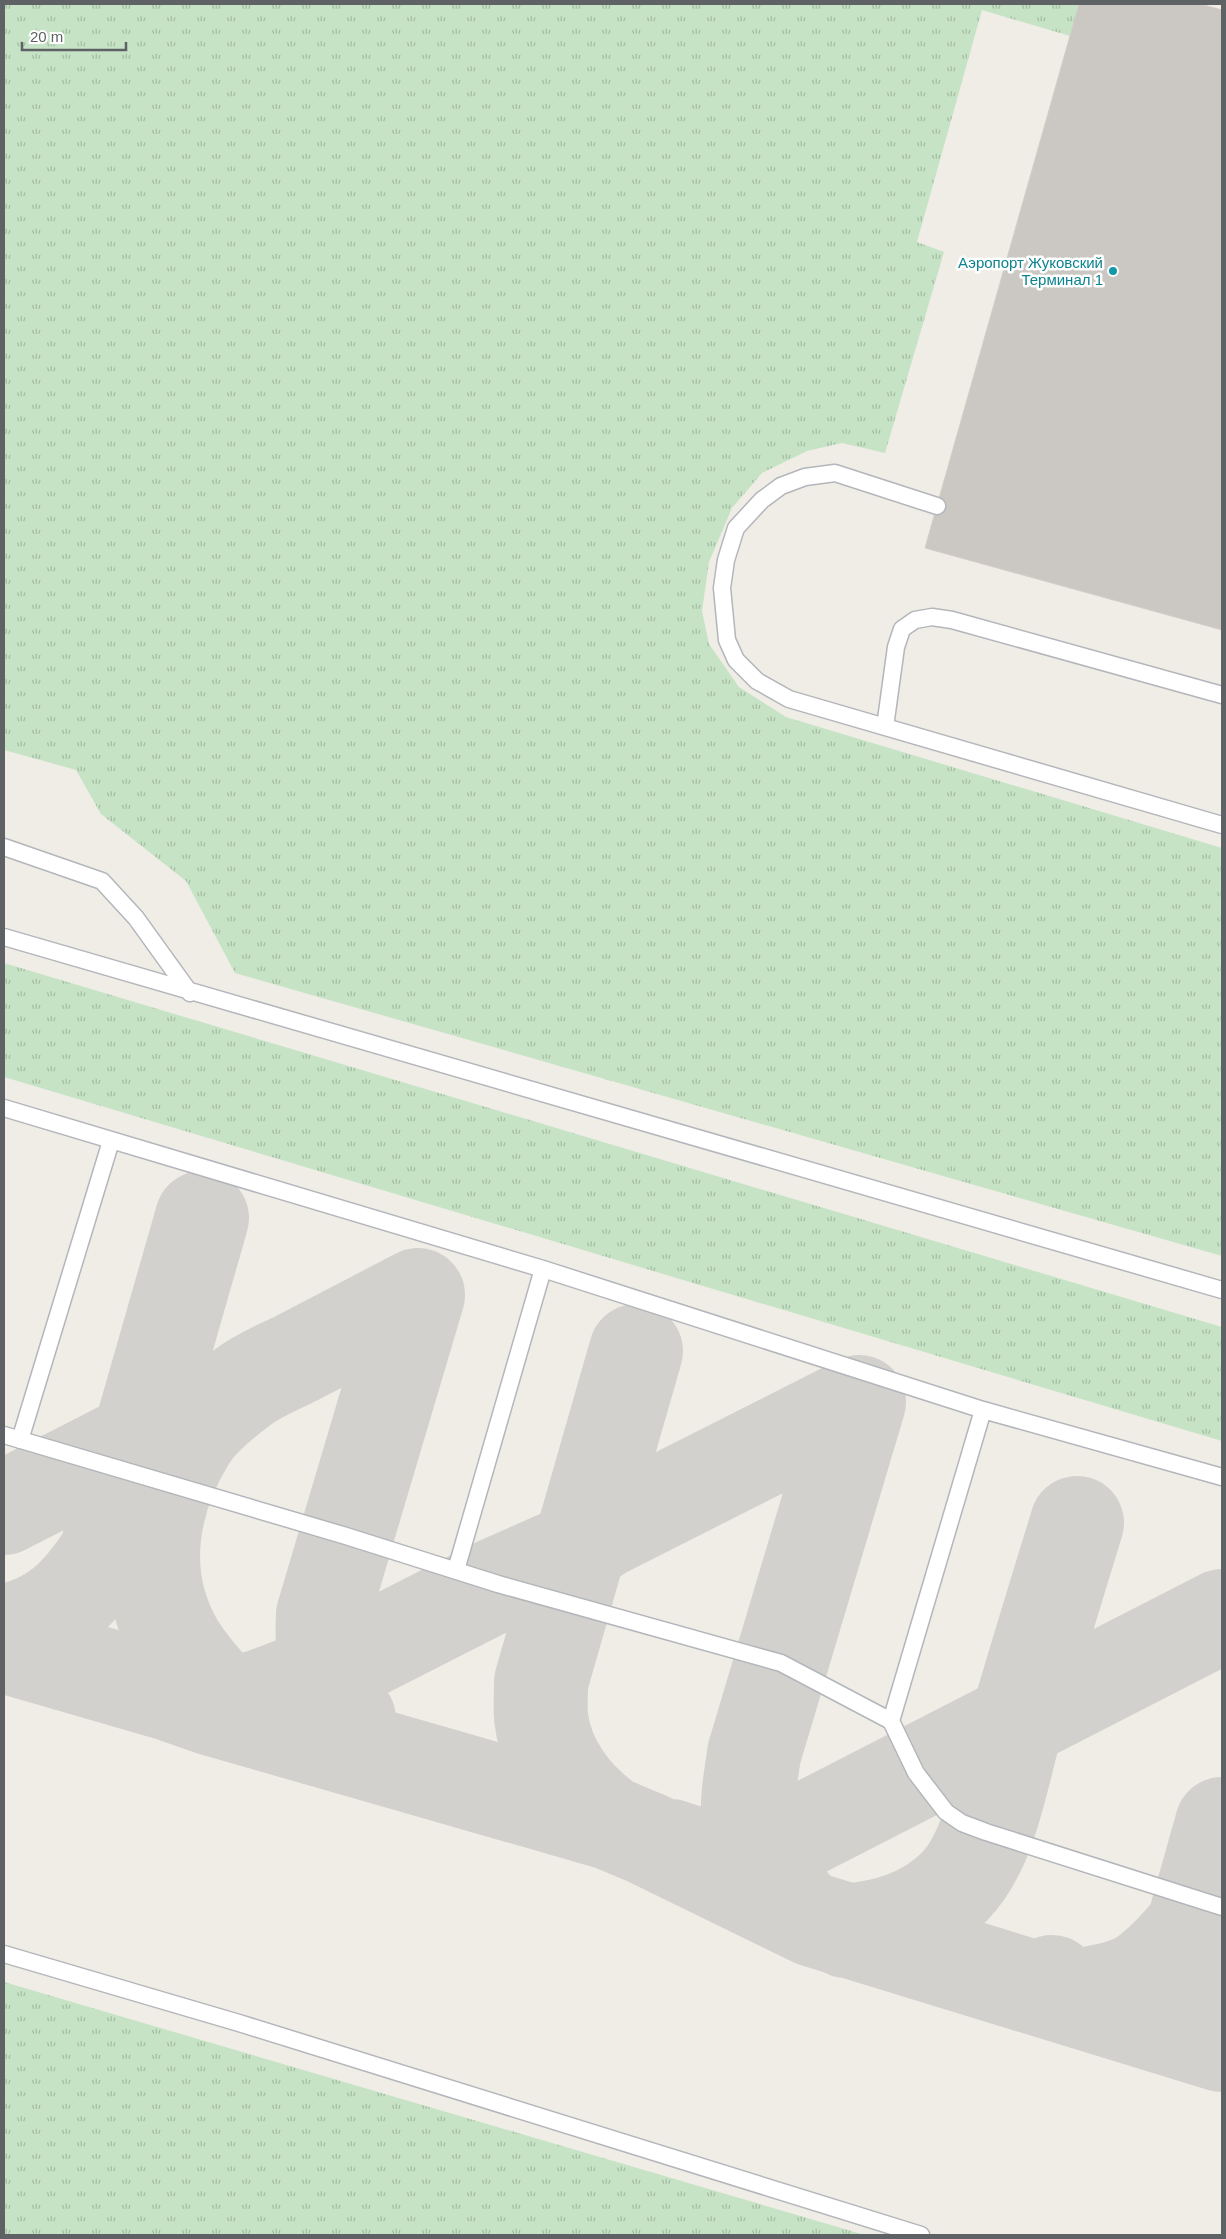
<svg xmlns="http://www.w3.org/2000/svg" width="1226" height="2239" viewBox="0 0 1226 2239" font-family="Arial,sans-serif">
<style>
.grass{fill:url(#grass-tufts)}
.lines{fill:none;stroke-linecap:round;stroke-linejoin:round}
.taxiway{stroke:#d2d1ce;stroke-width:94}
.building{fill:#cbc7c3;stroke:#d3cec5}
.service-casing{stroke:#b3b6ba;stroke-width:19}
.service{stroke:#fff;stroke-width:16}
.culture-dot{fill:#0f9aa8;stroke:#fff;stroke-width:2}
.labels{text-anchor:middle;dominant-baseline:central;stroke-width:5;stroke-linejoin:round;paint-order:stroke}
.culture-label{font-size:15px;fill:#0d838f;stroke:#fff;text-anchor:end}
</style>
<defs>
<pattern id="grass-tufts" width="24" height="20" patternUnits="userSpaceOnUse" patternTransform="scale(1.25)"><rect width="24" height="20" fill="#c6e4c5"/><path d="M3 7l-1-3M5 7V3M7 7l1-3M15 17l-1-3M17 17v-4M19 17l1-3" fill="none" stroke="#a4bca4"/></pattern>
</defs>
<rect width="100%" height="100%" fill="#efede6"/>
<path class="grass" d="M4 4H1079L1070 36 982 10 917 242 944 252 885 453 842 443 807 451 762 473 732 508 709 562 702 611 709 644 739 687 786 717 1222 848V1256L235 973 186 881 101 814 76 770 4 750Z
M4 963 1222 1327V1441L4 1077Z
M4 1982 865 2235H4Z"/>
<g class="lines">
<path class="taxiway" d="M4 1508 174 1421
M4 1631C52 1623 80 1594 106 1553L202 1218
M4 1646 170 1694 213 1709 610 1823 648 1839 814 1920 1222 2045
M220 1697C204 1681 189 1663 177 1644 138 1578 150 1502 189 1439 202 1419 224 1401 243 1387 259 1375 279 1367 297 1358 337 1337 377 1316 418 1295
M213 1709 262 1696 325 1672 498 1584 579 1548 602 1532 859 1402
M349 1719C325 1687 321 1653 323 1615L418 1295
M610 1823C575 1799 546 1761 541 1717 540 1706 541 1694 541 1682L636 1351
M671 1846 707 1858 758 1854 1222 1616
M792 1903C768 1880 749 1845 748 1811 747 1792 752 1772 754 1754L859 1402
M846 1931C887 1927 925 1916 955 1886 992 1848 1003 1769 1018 1718 1037 1653 1057 1588 1077 1523
M1052 1982 1068 1997C1093 1993 1125 1990 1146 1974 1164 1961 1179 1944 1193 1927
M1204 1989 1195 1966 1193 1927 1222 1824"/>
</g>
<path class="building" d="M1079 4H1200L1222 10V630L925 548Z"/>
<g class="lines">
<defs>
<path id="service" d="M937 506 835 473 805 477 781 486 762 500 736 528 726 560 722 588 727 640 736 660 757 681 789 699 1222 825
M885 727 896 647 902 629 915 620 932 617 952 620 1222 695
M4 847 102 881 136 918 190 993
M4 937 1222 1290
M4 1108 543 1269 983 1410 1222 1477
M4 1435 346 1536 498 1584 781 1663 891 1721 916 1773 946 1812 962 1823 986 1832 1222 1907
M20 1440 111 1141
M456 1570 543 1269
M891 1721 983 1410
M4 1954 239 2023 921 2235"/>
</defs>
<use href="#service" class="service-casing"/>
<use href="#service" class="service"/>
</g>
<circle class="culture-dot" cx="1113" cy="271" r="5"/>
<g class="labels">
<g class="culture-label">
<text x="1103" y="262">Аэропорт Жуковский<tspan x="1103" dy="17">Терминал 1</tspan></text>
</g>
</g>
<rect width="1226" height="2239" fill="none" stroke="#5e6265" stroke-width="10"/>
<path d="M22 42v8h104v-8" fill="none" stroke="#5e6265" stroke-width="2.5"/>
<text x="30" y="42" font-size="15" fill="#5e6265" stroke="#ffffff" stroke-width="4" paint-order="stroke">20 m</text>
</svg>
